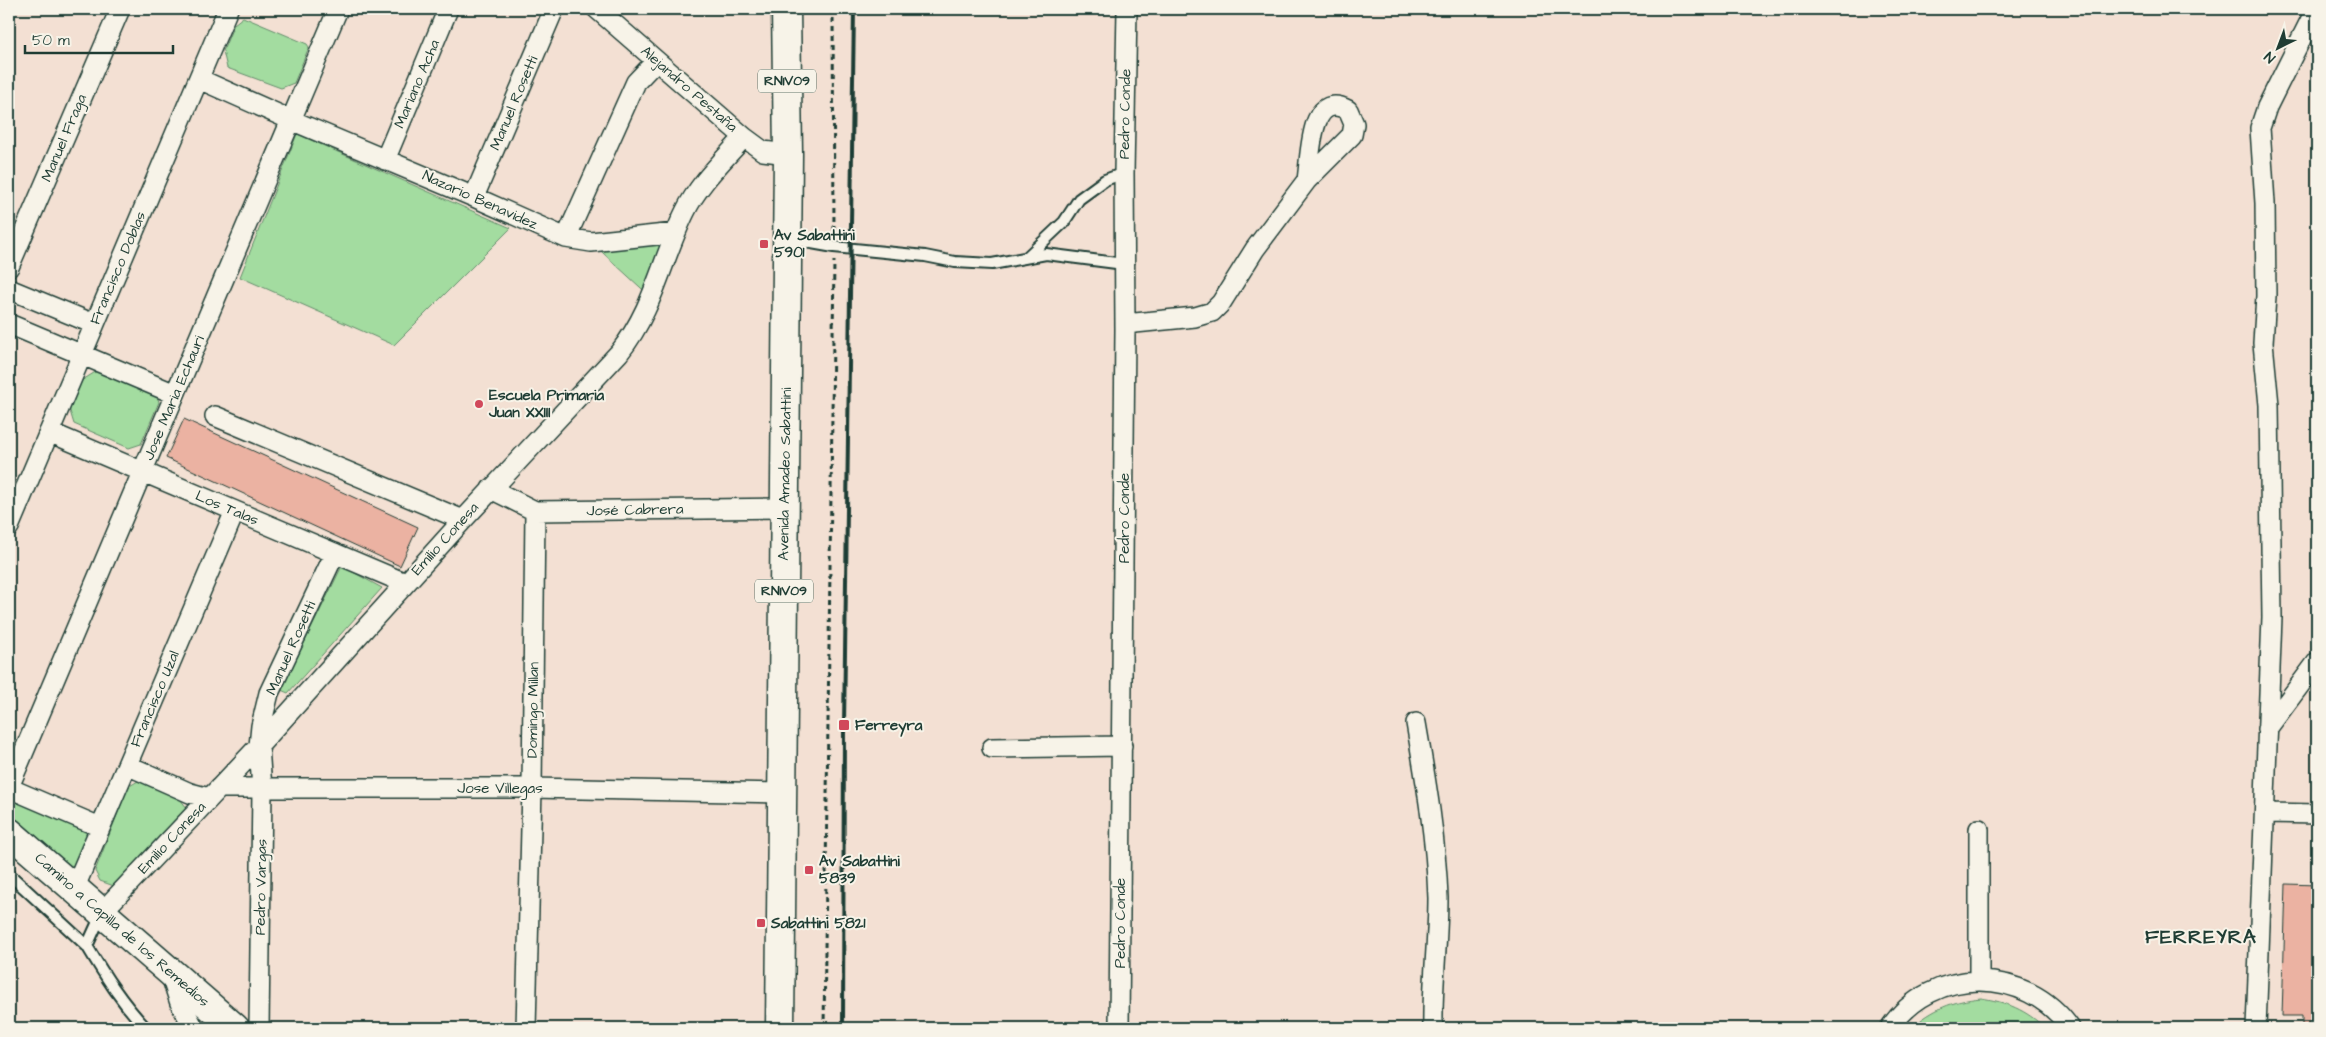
<svg xmlns="http://www.w3.org/2000/svg" width="2326" height="1037" viewBox="0 0 2326 1037" font-family="'Architects Daughter',sans-serif">
<style>
.green{fill:#a3dca0;stroke:#618c6a}
.building{fill:#ebb2a2;stroke:#1f3d34}
.lines{fill:none;stroke-linecap:round;stroke-linejoin:round}
.lane-casing{stroke:#1f3d34;stroke-width:14}
.street-casing{stroke:#1f3d34;stroke-width:22}
.secondary-casing{stroke:#1f3d34;stroke-width:31}
.primary-casing{stroke:#1f3d34;stroke-width:31}
.path{stroke:#1f3d34;stroke-width:3;stroke-dasharray:5 4;stroke-linecap:butt}
.lane{stroke:#f7f3e8;stroke-width:10}
.street{stroke:#f7f3e8;stroke-width:19}
.secondary{stroke:#f7f3e8;stroke-width:28}
.primary{stroke:#f7f3e8;stroke-width:28}
.rail{stroke:#1f3d34;stroke-width:4}
.poi-dot{fill:#d1495b;stroke:#f7f3e8;stroke-width:2}
.labels{text-anchor:middle;dominant-baseline:central;stroke-width:4;stroke-linejoin:round;paint-order:stroke}
.shield{fill:#f7f3e8;stroke:#60746a;stroke-width:1}
.shield-label{font-size:14px;font-weight:bold;fill:#1f3d34}
.street-label{font-size:15px;fill:#1f3d34;stroke:#f7f3e8}
.poi-label{font-size:15px;font-weight:bold;fill:#1f3d34;stroke:#f7f3e8;text-anchor:start}
.district-label{font-size:20px;font-weight:bold;letter-spacing:1px;fill:#1f3d34;stroke:#f7f3e8}
</style>
<rect width="100%" height="100%" fill="#f3e0d3"/>
<filter id="ink" filterUnits="userSpaceOnUse"><feTurbulence type="fractalNoise" baseFrequency=".02" numOctaves="2"/><feDisplacementMap in="SourceGraphic" scale="10" xChannelSelector="R" yChannelSelector="G"/><feConvolveMatrix kernelMatrix="1 2 1 2 8 2 1 2 1" color-interpolation-filters="sRGB"/></filter>
<g filter="url(#ink)">
<path class="green" d="M243 17 307 44 309 47 294 83 281 88 227 68 223 51 234 24Z
M297 134 511 228 394 345 240 277Z
M675 233 652 298 591 242Z
M97 371 156 393 159 402 141 444 129 448 74 424 69 408 81 381Z
M342 566 382 588 288 693 281 690Z
M138 781 180 799 187 808 114 886 100 881 95 871 128 787Z
M11 799H20L85 828 88 836 74 865 68 867 9 814Z
M1981 998C2007 1002 2026 1010 2045 1028H1911C1933 1009 1952 1001 1981 998Z"/>
<path class="building" d="M184 419 418 527 400 566 166 458Z
M2286 884 2317 885V1028H2302V1016H2282Z"/>
<g class="lines">
<defs>
<path id="lane" d="M789 239 834 247 925 256 955 262 992 264 1046 254 1124 264
M1028 256 1064 222 1079 199 1105 180 1124 173
M9 874 87 946
M102 913 87 946C105 976 122 1003 146 1028"/>
<path id="street" d="M597 9 744 137 763 151 788 154
M199 79 291 120 474 197 566 238 591 242 675 233
M385 160 448 9
M474 197 554 9
M566 238 636 82 656 61
M9 267 120 9
M9 289 94 324
M9 324 175 394
M1125 324 1195 317 1212 312 1221 303 1255 249 1307 180 1352 135 1354 124 1348 110C1309 89 1311 156 1307 180
M215 416 463 520
M49 432 405 583
M491 489 535 511 784 508
M9 527 228 9
M1416 723C1426 781 1436 839 1438 898 1438 941 1432 985 1433 1028
M2267 729 2317 662
M992 748 1122 746
M127 765 190 793 209 798
M9 787 338 9
M9 788 100 827
M219 788H532L782 793
M2265 813 2317 814
M75 887 235 511
M102 912 259 746 463 520 619 353C654 309 661 261 685 212 699 183 723 161 744 137
M170 973 180 1003 194 1028
M1979 981V829
M259 1028 262 789 259 746 261 726 269 693 335 553
M526 1028 532 788 535 511
M1119 1028 1125 329 1124 173 1127 9
M1890 1028C1932 965 2027 966 2070 1028
M2256 1028 2272 617 2269 405 2263 343 2266 296 2265 203 2260 128 2267 107 2316 9"/>
<path id="secondary" d="M9 832 235 1028"/>
<path id="primary" d="M780 1028 788 154 786 9"/>
</defs>
<use href="#lane" class="lane-casing"/>
<use href="#street" class="street-casing"/>
<use href="#secondary" class="secondary-casing"/>
<use href="#primary" class="primary-casing"/>
<path class="path" d="M833 9 834 233
M824 1028 834 261"/>
<use href="#lane" class="lane"/>
<use href="#street" class="street"/>
<use href="#secondary" class="secondary"/>
<use href="#primary" class="primary"/>
<path class="rail" d="M843 1028 844 725 854 9"/>
</g>
</g>
<g class="poi-dot">
<rect x="759" y="239" width="10" height="10" rx="2.5"/>
<circle cx="479" cy="404" r="5"/>
<rect x="838" y="719" width="12" height="12" rx="2.5"/>
<rect x="804" y="865" width="10" height="10" rx="2.5"/>
<rect x="756" y="918" width="10" height="10" rx="2.5"/>
</g>
<g class="labels">
<g class="shield">
<rect x="758" y="69.5" width="58" height="23" rx="4"/>
<rect x="755" y="579.5" width="58" height="23" rx="4"/>
</g>
<g class="shield-label">
<text x="787" y="81">RN1V09</text>
<text x="784" y="591">RN1V09</text>
</g>
<g class="street-label">
<text transform="translate(417 84) rotate(-67)">Mariano Acha</text>
<text transform="translate(689 89) rotate(41)">Alejandro Pestaña</text>
<text transform="translate(514 103) rotate(-67)">Manuel Rosetti</text>
<text transform="translate(1125 114) rotate(-89)">Pedro Conde</text>
<text transform="translate(64 138) rotate(-67)">Manuel Fraga</text>
<text transform="translate(480 200) rotate(24)">Nazario Benavidez</text>
<text transform="translate(118 268) rotate(-67)">Francisco Doblas</text>
<text transform="translate(174 398) rotate(-67)">Jose Maria Echauri</text>
<text transform="translate(785 474) rotate(-89)">Avenida Amadeo Sabattini</text>
<text transform="translate(227 508) rotate(23)">Los Talas</text>
<text transform="translate(635 510) rotate(-1)">José Cabrera</text>
<text transform="translate(1124 518) rotate(-90)">Pedro Conde</text>
<text transform="translate(445 539) rotate(-48)">Emilio Conesa</text>
<text transform="translate(291 648) rotate(-66)">Manuel Rosetti</text>
<text transform="translate(155 699) rotate(-67)">Francisco Uzal</text>
<text transform="translate(533 710) rotate(-89)">Domingo Millan</text>
<text x="500" y="788">Jose Villegas</text>
<text transform="translate(172 838) rotate(-47)">Emilio Conesa</text>
<text transform="translate(261 887) rotate(-89)">Pedro Vargas</text>
<text transform="translate(1120 923) rotate(-90)">Pedro Conde</text>
<text transform="translate(122 930) rotate(41)">Camino a Capilla de los Remedios</text>
</g>
<g class="poi-label">
<text x="774" y="235">Av Sabattini<tspan x="774" dy="17">5901</tspan></text>
<text x="489" y="395">Escuela Primaria<tspan x="489" dy="17">Juan XXIII</tspan></text>
<text x="855" y="725">Ferreyra</text>
<text x="819" y="861">Av Sabattini<tspan x="819" dy="17">5839</tspan></text>
<text x="771" y="923">Sabattini 5821</text>
</g>
<g class="district-label">
<text x="2201" y="937">FERREYRA</text>
</g>
</g>
<rect width="2326" height="1037" fill="none" stroke="#f7f3e8" stroke-width="30"/>
<rect x="15" y="15" width="2296" height="1007" fill="none" stroke="#1f3d34" stroke-width="2" filter="url(#ink)"/>
<g transform="translate(2278 48) rotate(222)" stroke="#f7f3e8" stroke-width="4" paint-order="stroke">
<path d="M0-4L9 19L0 12L-9 19Z" fill="#1f3d34"/>
<text y="-8" font-size="14" font-weight="bold" text-anchor="middle" fill="#1f3d34">N</text>
</g>
<path d="M25 45v8h148v-8" fill="none" stroke="#1f3d34" stroke-width="2.5"/>
<text x="32" y="45" font-size="15" fill="#1f3d34" stroke="#f7f3e8" stroke-width="4" paint-order="stroke">50 m</text>
</svg>
